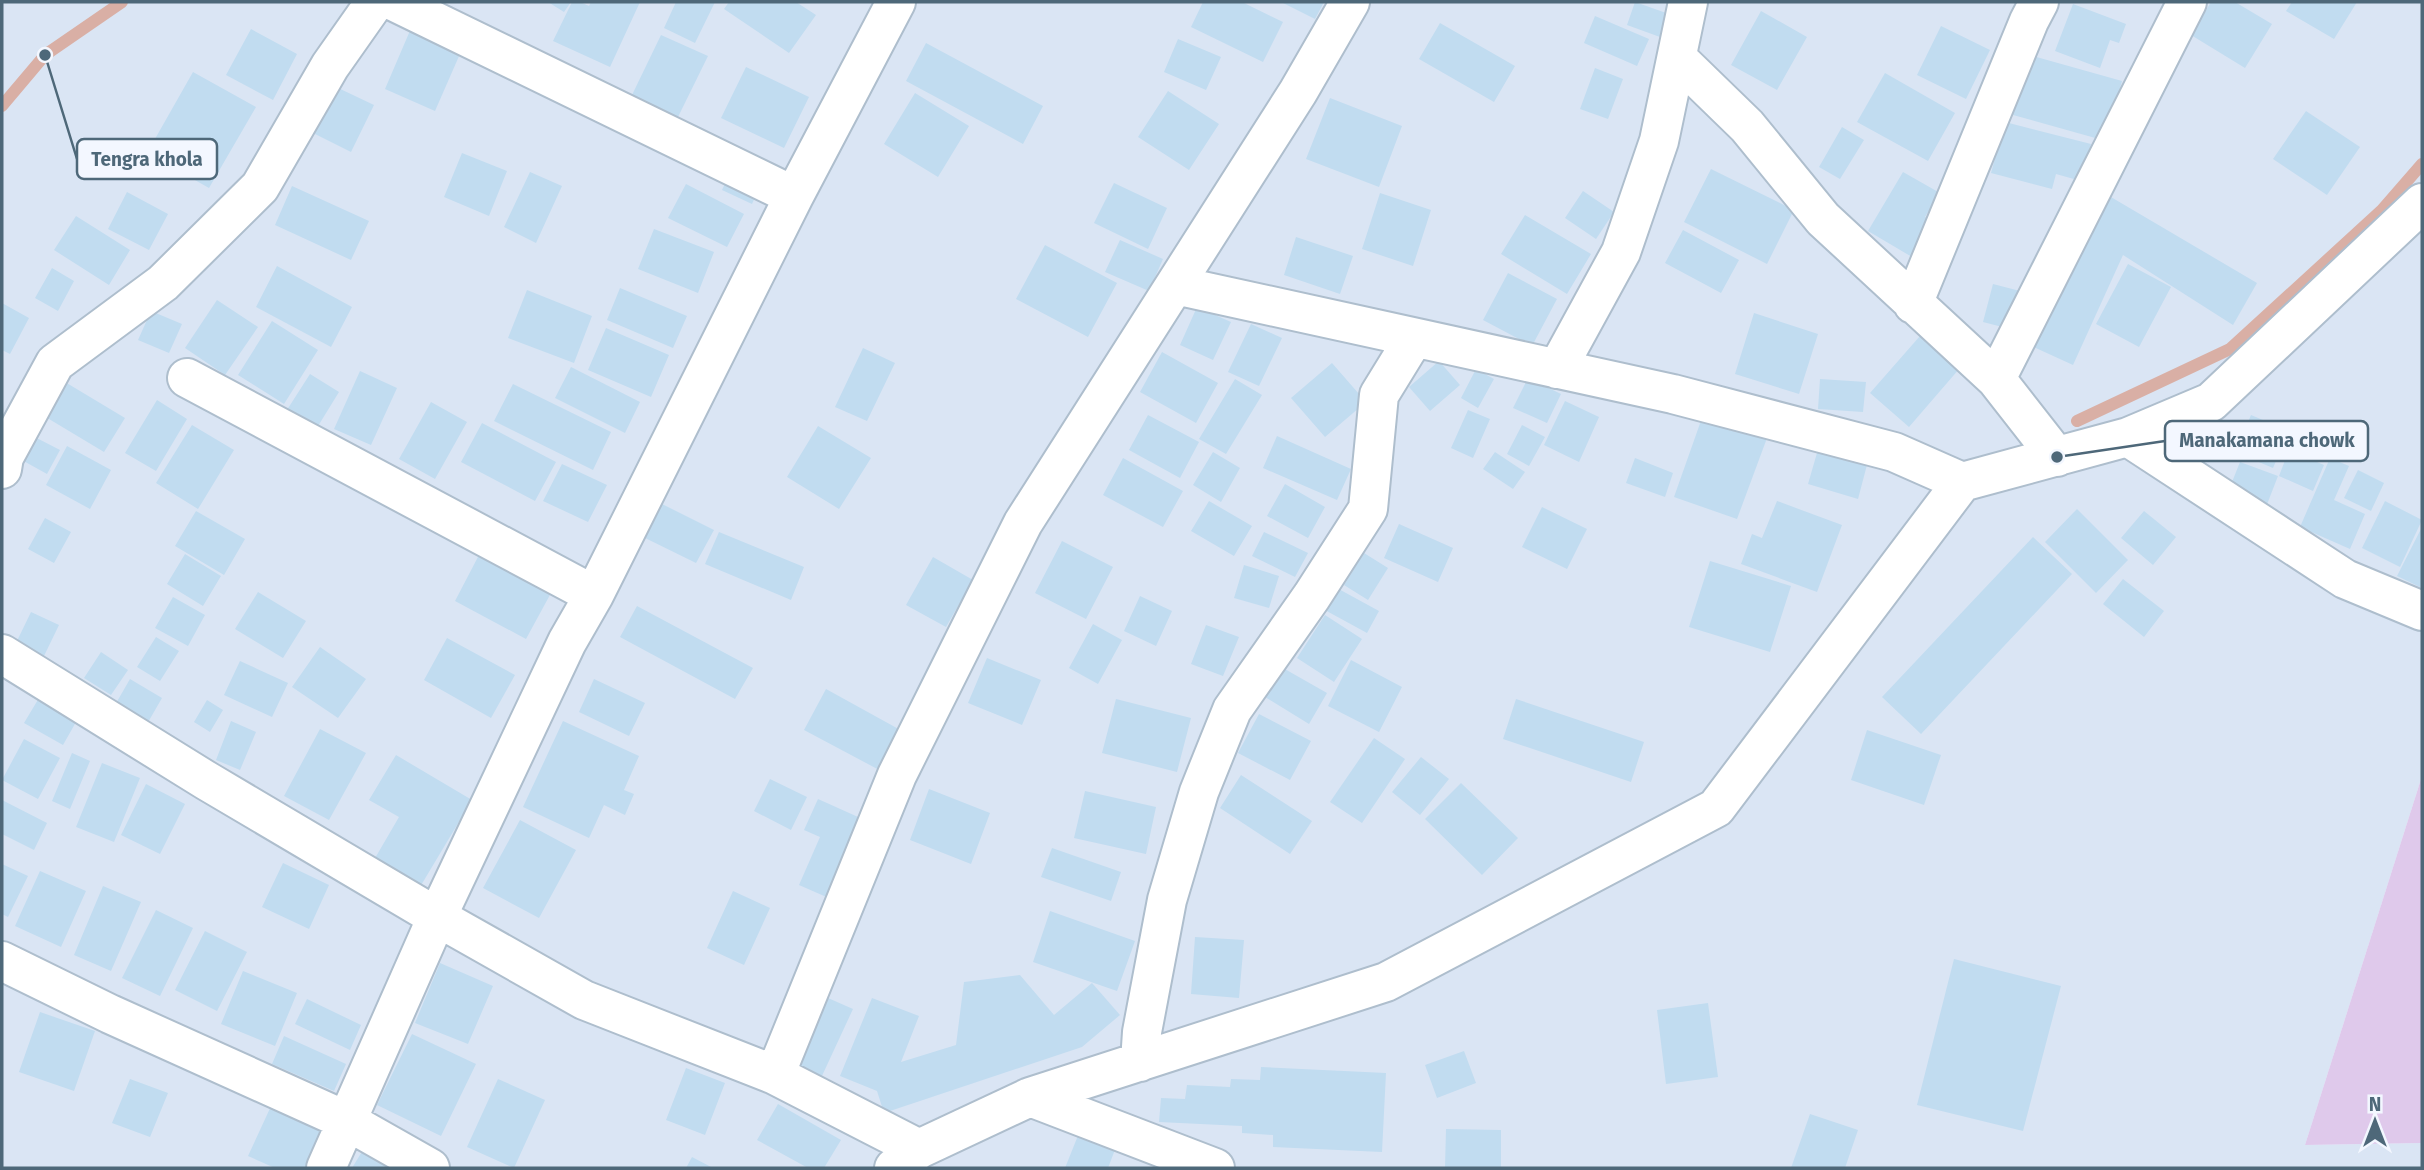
<svg xmlns="http://www.w3.org/2000/svg" width="2424" height="1170" viewBox="0 0 2424 1170" font-family="'Fira Sans',sans-serif">
<style>
.residential{fill:#dae5f4}
.green{fill:#dfc9eb}
.lines{fill:none;stroke-linecap:round;stroke-linejoin:round}
.stream{stroke:#d9afa5;stroke-width:12}
.building{fill:#c1dcf0}
.minor-casing{stroke:#aebecd;stroke-width:42}
.minor{stroke:#fff;stroke-width:38}
.leader{fill:none;stroke:#4e6879;stroke-width:2.5}
.callout-dot{fill:#4e6879;stroke:#f3f7ff;stroke-width:2.5}
.callout{fill:#f3f7ff;stroke:#4e6879;stroke-width:2.5}
.callout-label{font-size:19px;text-anchor:middle;font-weight:bold;fill:#4e6879}
</style>
<rect width="100%" height="100%" fill="#ecf2fd"/>
<path class="residential" d="M2 2H2422V776L2305 1145 2422 1143V1168H2Z"/>
<path class="green" d="M2422 776V1143L2305 1145Z"/>
<g class="lines">
<path class="stream" d="M2 106 45 55 122 2
M2077 421 2230 349 2382 210 2422 164"/>
</g>
<path class="building" d="M548 2H571L564 12Z
M572 2H580L589 6 591 2H640L610 67 553 41Z
M676 2H715L695 43 664 28Z
M729 2H796L816 15 789 53 724 9Z
M1203 2H1242L1283 22 1263 62 1191 27Z
M1281 2H1324L1315 19Z
M1635 2 1669 14 1660 37 1627 25Z
M2211 2H2235L2272 24 2245 68 2191 35Z
M2292 2H2357L2334 39 2286 11Z
M2073 4 2126 24 2119 43 2110 40 2100 68 2055 51Z
M1761 11 1807 37 1777 90 1731 65Z
M1595 16 1649 39 1637 66 1584 43Z
M1440 23 1515 66 1494 102 1419 59Z
M412 26 463 47 435 111 385 89Z
M1941 26 1990 50 1966 99 1917 75Z
M251 29 297 54 273 100 226 75Z
M661 35 708 56 678 117 632 95Z
M1178 39 1221 57 1206 90 1164 72Z
M926 43 1043 106 1023 144 906 81Z
M2029 55 2122 81 2106 141 2013 115Z
M746 67 809 97 784 148 721 118Z
M1595 68 1623 79 1608 119 1580 109Z
M193 72 256 107 209 188 147 153Z
M1885 73 1955 113 1928 161 1857 122Z
M334 86 374 105 351 152 311 132Z
M1168 91 1219 124 1189 170 1138 137Z
M915 93 969 126 938 177 884 144Z
M1330 98 1402 126 1379 187 1306 159Z
M2306 111 2360 147 2327 195 2273 159Z
M2005 122 2091 144 2081 181 2056 174 2052 189 1991 173Z
M1842 127 1864 140 1840 179 1819 167Z
M462 153 507 171 489 216 444 197Z
M1711 169 1794 210 1767 264 1684 222Z
M731 171 761 184 752 204 722 190Z
M530 172 562 186 536 243 504 227Z
M1903 172 1940 193 1925 217 1933 221 1912 257 1868 231Z
M1114 183 1167 208 1148 249 1094 223Z
M686 184 744 214 727 247 668 218Z
M292 186 369 221 351 260 275 225Z
M2099 190 2257 283 2233 325 2123 255 2073 365 2029 345Z
M1583 191 1614 212 1596 239 1565 218Z
M127 192 168 214 149 250 108 229Z
M1380 193 1431 210 1413 266 1362 249Z
M1525 215 1591 254 1567 294 1501 254Z
M76 216 130 250 109 285 54 250Z
M654 229 714 252 698 293 638 269Z
M1683 230 1739 260 1721 293 1665 263Z
M1296 237 1353 256 1340 294 1284 275Z
M1120 240 1163 259 1149 291 1105 272Z
M1045 245 1117 283 1088 337 1016 299Z
M2128 264 2171 287 2139 347 2096 324Z
M277 266 352 307 331 347 256 307Z
M52 268 74 281 58 311 35 298Z
M1508 273 1557 299 1532 346 1483 320Z
M1993 284 2020 291 2010 329 1983 322Z
M620 288 687 316 673 348 607 320Z
M527 290 592 316 574 363 508 338Z
M217 300 258 327 225 375 185 348Z
M2 303 29 318 10 354 2 350Z
M1197 307 1231 322 1213 360 1180 345Z
M151 311 182 324 169 353 138 340Z
M1754 313 1818 334 1799 394 1735 374Z
M272 321 318 350 284 404 238 375Z
M1251 324 1282 338 1259 386 1228 372Z
M606 328 669 355 651 397 588 370Z
M1927 328 1966 361 1909 427 1870 393Z
M863 348 895 363 867 421 835 407Z
M1162 352 1218 383 1196 423 1140 392Z
M1439 361 1460 385 1430 411 1409 387Z
M1332 363 1366 402 1325 437 1291 398Z
M571 367 640 402 625 433 555 398Z
M1476 369 1494 379 1478 408 1461 398Z
M360 371 397 388 371 445 334 429Z
M310 374 339 392 315 431 285 413Z
M1528 378 1561 394 1547 423 1513 408Z
M1235 379 1262 395 1226 454 1199 439Z
M1820 379 1866 382 1863 412 1818 409Z
M65 382 125 418 104 452 44 416Z
M513 384 611 432 593 470 494 421Z
M157 400 187 419 156 471 125 453Z
M1565 401 1599 417 1579 462 1544 445Z
M431 402 467 422 435 479 399 459Z
M1468 410 1490 419 1473 458 1451 448Z
M1148 415 1199 442 1180 478 1129 450Z
M1703 415 1767 438 1737 519 1674 497Z
M2251 415 2289 431 2273 468 2235 452Z
M482 423 556 462 535 501 461 462Z
M192 425 234 450 198 509 156 483Z
M1522 425 1545 437 1529 466 1507 454Z
M818 426 871 458 839 509 787 477Z
M23 431 60 450 47 474 11 454Z
M1277 436 1351 469 1337 500 1263 468Z
M67 446 111 470 90 509 46 485Z
M1819 446 1868 461 1858 499 1808 484Z
M2289 450 2324 465 2313 491 2279 476Z
M1213 452 1240 468 1221 502 1193 485Z
M1495 452 1525 472 1513 489 1483 469Z
M1123 458 1183 491 1163 527 1103 495Z
M1635 458 1673 473 1665 497 1626 483Z
M2330 458 2349 466 2334 500 2365 514 2350 549 2300 527Z
M2240 462 2278 476 2266 507 2228 492Z
M562 464 607 485 588 522 543 501Z
M2358 470 2384 483 2371 511 2344 498Z
M1285 484 1325 507 1308 538 1267 516Z
M656 501 714 530 696 563 639 535Z
M1209 501 1252 526 1234 556 1191 531Z
M1777 501 1842 525 1817 592 1741 564 1752 534 1762 538Z
M2385 501 2422 520 2400 567 2362 548Z
M1542 507 1587 529 1567 569 1522 547Z
M2077 509 2128 560 2096 593 2045 542Z
M196 511 245 539 224 575 175 546Z
M2144 511 2176 537 2153 565 2121 538Z
M45 518 71 532 54 563 28 549Z
M1399 524 1453 548 1438 582 1384 558Z
M2422 527V588L2397 576Z
M719 532 804 567 791 600 705 564Z
M1264 532 1308 553 1295 577 1252 556Z
M2033 537 2072 574 1921 734 1882 697Z
M1062 541 1113 567 1086 619 1035 593Z
M1364 553 1388 568 1368 600 1344 585Z
M185 554 221 576 203 606 167 584Z
M479 555 551 593 526 639 455 601Z
M933 557 973 580 946 627 906 605Z
M1710 561 1791 586 1770 652 1689 627Z
M1244 565 1279 576 1269 608 1234 598Z
M2123 579 2164 611 2144 637 2103 604Z
M1335 587 1379 611 1367 633 1323 609Z
M258 592 306 621 283 658 235 629Z
M1140 596 1172 611 1156 646 1124 631Z
M173 597 205 615 188 646 155 628Z
M637 606 753 668 735 699 620 637Z
M31 612 59 625 44 656 16 643Z
M1325 615 1362 639 1334 682 1297 658Z
M1093 624 1122 640 1098 684 1069 668Z
M1206 625 1239 637 1223 676 1191 664Z
M156 637 179 651 160 681 137 667Z
M447 638 515 675 491 718 424 680Z
M320 647 366 679 338 718 292 687Z
M101 652 128 670 111 695 84 678Z
M987 658 1041 680 1022 725 968 703Z
M1351 660 1402 687 1379 732 1328 706Z
M240 661 288 683 272 717 224 695Z
M1283 668 1327 693 1309 724 1265 697Z
M130 679 162 698 147 724 115 705Z
M594 679 645 703 629 736 579 712Z
M826 689 904 732 883 772 804 730Z
M42 693 80 715 63 745 24 723Z
M1116 699 1191 718 1177 772 1102 753Z
M1516 699 1644 742 1631 782 1503 739Z
M207 700 223 710 210 732 194 722Z
M1259 714 1311 741 1290 780 1238 753Z
M231 721 256 732 240 770 216 760Z
M563 721 639 756 624 790 634 794 625 815 604 805 589 838 523 807Z
M320 729 366 753 329 820 284 796Z
M1867 730 1941 755 1924 805 1851 780Z
M1374 738 1405 759 1362 823 1330 802Z
M24 739 60 758 38 799 2 780Z
M72 753 90 761 70 809 52 801Z
M396 755 472 800 417 892 371 865 399 817 369 800Z
M1421 757 1449 779 1420 815 1392 792Z
M102 763 140 778 114 842 76 827Z
M1241 775 1312 821 1290 854 1220 808Z
M770 779 807 797 791 830 754 811Z
M1461 783 1518 838 1482 875 1425 819Z
M146 784 185 804 160 854 121 835Z
M929 789 990 813 971 864 910 840Z
M1085 791 1156 807 1146 854 1074 838Z
M818 799 867 821 831 899 799 885 820 837 804 830Z
M2 800 47 823 34 850 2 834Z
M520 820 576 850 539 918 483 888Z
M1052 848 1121 872 1111 901 1041 877Z
M283 863 329 885 309 929 262 907Z
M2 864 28 876 8 917 2 914Z
M40 871 86 891 61 947 15 926Z
M103 886 141 902 111 971 74 955Z
M733 891 770 908 744 965 707 948Z
M156 910 193 928 160 996 122 978Z
M1050 911 1135 941 1117 991 1033 962Z
M205 931 247 952 217 1011 175 990Z
M1195 937 1244 940 1239 998 1191 994Z
M1954 959 2061 986 2023 1131 1917 1105Z
M440 963 493 986 468 1044 415 1023Z
M243 971 297 993 275 1046 221 1024Z
M1020 975 1054 1015 1092 983 1120 1015 1082 1047 884 1113 877 1091 840 1076 872 998 919 1016 901 1062 956 1045 964 982Z
M828 998 853 1009 821 1078 796 1066Z
M307 999 361 1025 350 1050 295 1024Z
M1708 1003 1718 1077 1666 1084 1657 1010Z
M40 1012 95 1031 74 1091 19 1072Z
M412 1034 476 1064 441 1136 377 1105Z
M284 1036 346 1064 334 1091 272 1064Z
M1464 1051 1476 1083 1437 1098 1425 1065Z
M1261 1067 1386 1073 1382 1152 1273 1147V1135L1242 1133V1126L1159 1122 1161 1098 1185 1099 1187 1085 1230 1087 1231 1079 1260 1080Z
M686 1068 725 1083 705 1135 666 1120Z
M130 1079 168 1093 150 1137 112 1123Z
M498 1079 545 1100 514 1168 467 1147Z
M272 1104 327 1130 309 1168H275L248 1156Z
M778 1104 841 1140 824 1168H808L757 1140Z
M1810 1114 1858 1130 1845 1168H1791Z
M1446 1129 1501 1130V1168H1445Z
M1079 1133 1116 1147 1108 1168H1065Z
M363 1150 395 1168H352Z
M692 1157 713 1168H686Z"/>
<g class="lines">
<defs>
<path id="minor" d="M395 2 794 196
M1677 58 1747 126 1823 219 1996 379 2057 457
M1175 285 1673 394 1894 452 1962 482
M1913 304 2029 21 2039 2
M1557 369 1621 252 1659 141 1688 2
M187 378 594 595
M1996 379 2187 2
M2128 437 2345 579 2422 611
M2 469 4 457 55 363 163 283 260 187 330 66 375 2
M2 654 207 781 437 917 584 1000 775 1075 919 1149
M2 961 110 1014 347 1121 430 1168
M1140 1062 1142 1032 1167 900 1199 792 1232 710 1312 596 1368 509 1379 395 1414 338
M775 1075 897 775 1023 523 1298 92 1350 2
M1030 1097 1215 1168
M326 1168 437 917 567 642 594 595 794 196 896 2
M894 1168 919 1149 1030 1097 1386 982 1716 808 1962 482 2128 437 2211 402 2422 203"/>
</defs>
<use href="#minor" class="minor-casing"/>
<use href="#minor" class="minor"/>
</g>
<path class="leader" d="M45 55L77 159M2057 457L2165 441"/>
<g class="callout-dot">
<circle cx="45" cy="55" r="7"/>
<circle cx="2057" cy="457" r="7"/>
</g>
<g class="callout">
<rect x="77" y="139" width="140" height="40" rx="7"/>
<rect x="2165" y="421" width="203" height="40" rx="7"/>
</g>
<g class="callout-label">
<text x="147" y="166">Tengra khola</text>
<text x="2267" y="447">Manakamana chowk</text>
</g>
<rect width="2424" height="1170" fill="none" stroke="#4e6879" stroke-width="7"/>
<g transform="translate(2375 1121)" stroke="#f3f7ff" stroke-width="5" paint-order="stroke">
<path d="M0-5L12 26L0 18L-12 26Z" fill="#4e6879"/>
<text y="-10" font-size="19" font-weight="bold" text-anchor="middle" fill="#4e6879">N</text>
</g>
</svg>
